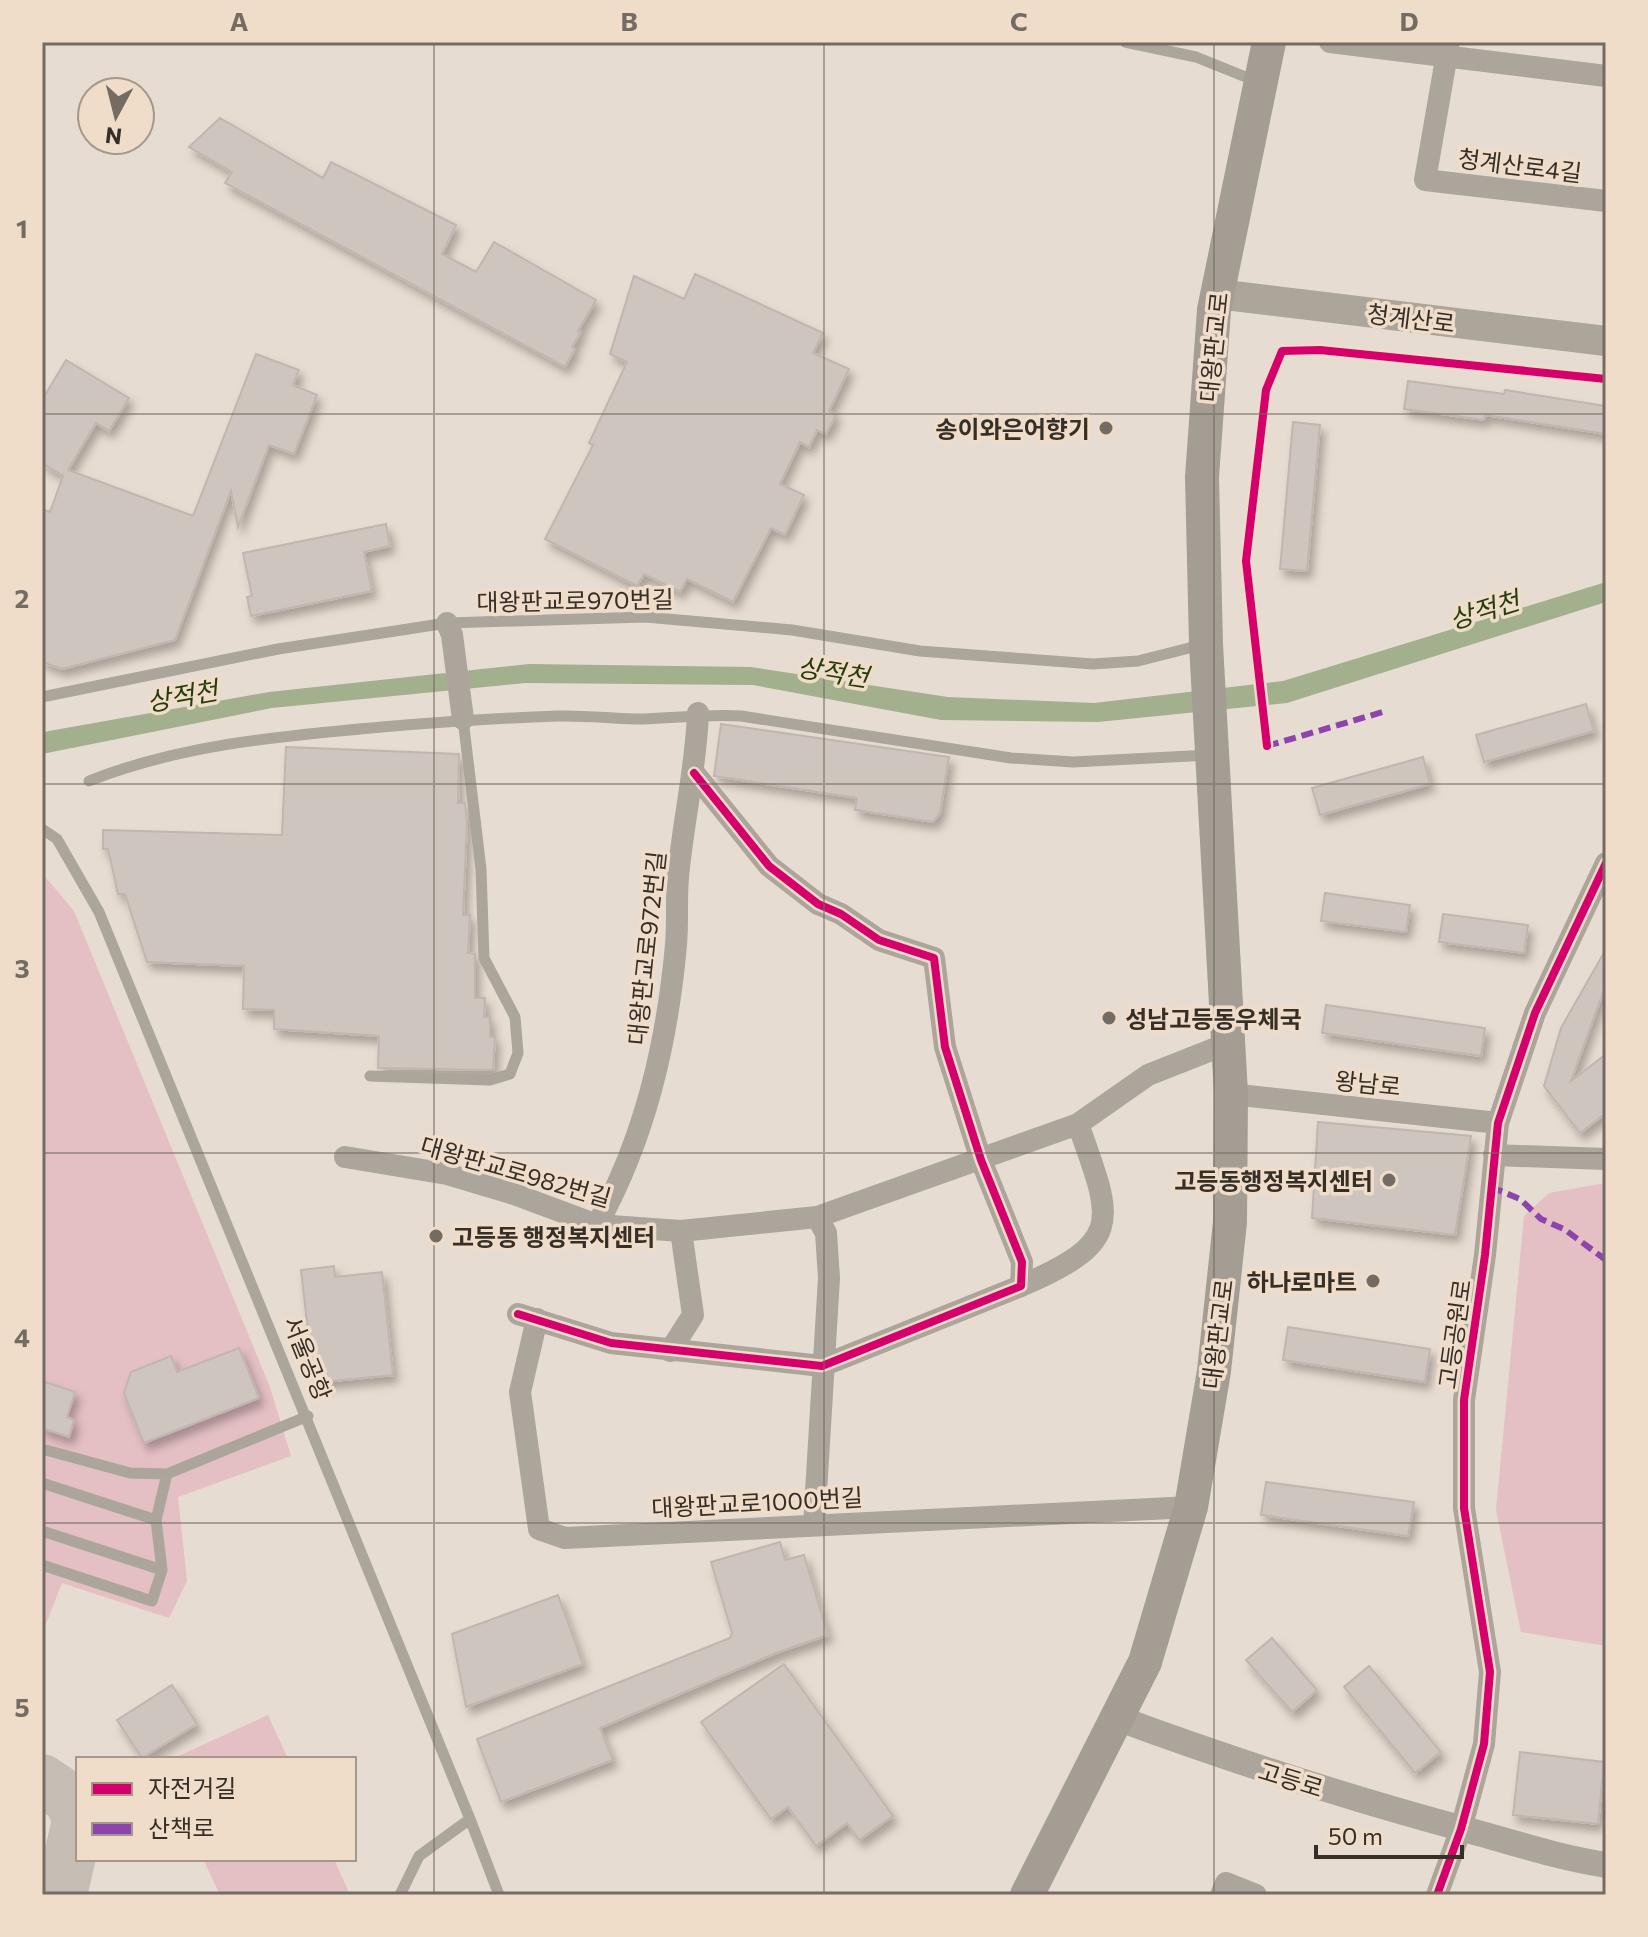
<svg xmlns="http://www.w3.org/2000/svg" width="1648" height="1937" viewBox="0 0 1648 1937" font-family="Commissioner,'Noto Sans KR',sans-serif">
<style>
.green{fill:#e4bfc3}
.water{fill:#a2b08d}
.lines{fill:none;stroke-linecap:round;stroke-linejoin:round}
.taxiway{stroke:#c6beb4;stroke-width:52}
.building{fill:#cfc5bf;stroke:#c0b6af;stroke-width:2;filter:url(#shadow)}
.service{stroke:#aba59c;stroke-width:11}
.minor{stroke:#aba59c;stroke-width:22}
.tertiary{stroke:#aba59c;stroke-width:26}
.secondary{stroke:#aba59a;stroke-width:30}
.primary{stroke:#a49d93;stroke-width:34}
.quiet{stroke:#8e44ad;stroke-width:6;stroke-dasharray:12 6;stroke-linecap:butt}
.cycleway-casing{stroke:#efdcc9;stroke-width:13}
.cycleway{stroke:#d6006c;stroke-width:8}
.grid{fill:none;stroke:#746c63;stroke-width:2;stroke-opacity:0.55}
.poi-dot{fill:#746c63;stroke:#efdcc9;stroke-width:3}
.labels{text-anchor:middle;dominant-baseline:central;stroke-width:7;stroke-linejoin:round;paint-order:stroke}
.street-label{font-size:24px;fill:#362f28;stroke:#efdcc9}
.poi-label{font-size:24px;font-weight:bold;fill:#362f28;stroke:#efdcc9;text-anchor:end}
.water-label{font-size:26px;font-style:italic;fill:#253d0b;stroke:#efdcc9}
.neatline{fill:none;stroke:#746c63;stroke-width:3}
.grid-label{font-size:26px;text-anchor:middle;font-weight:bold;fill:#746c63}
</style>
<defs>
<filter id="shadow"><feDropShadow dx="4.5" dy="7" stdDeviation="4" flood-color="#0004"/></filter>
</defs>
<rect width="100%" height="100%" fill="#e7dcd1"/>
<path class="green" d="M42 873 74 911 270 1387 291 1456 178 1497 187 1581 169 1618 62 1583 42 1634Z
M1606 1183V1646L1521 1632 1496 1510 1524 1216 1549 1193Z
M268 1715 288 1759H172Z
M203 1859H334L350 1895H220Z"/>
<path class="water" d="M1606 582V602L1287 703 1098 722 941 720 753 685 525 683 272 708 42 754V733L49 731 269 692 529 664 751 667 948 697 1094 703 1283 681Z"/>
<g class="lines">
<path class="taxiway" d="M42 1780 70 1799 78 1819
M61 1895 78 1821"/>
</g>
<path class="building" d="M220 118 323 178 331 162 456 225 442 254 476 272 494 242 596 300 578 331 581 332 572 347 575 349 565 367 225 183 232 172 189 147Z
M695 274 823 333 813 353 849 369 829 411 836 415 826 434 817 430 809 447 800 442 780 484 804 495 785 535 771 528 733 602 687 579 680 592 644 574 637 586 545 539 593 445 589 443 627 362 610 354 634 276 684 299Z
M256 354 299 370 293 385 317 395 294 454 269 445 238 527 231 491 175 640 62 669 42 662V509L50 512 63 476 42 463V400L66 360 129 398 109 431 96 423 68 470 193 516Z
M1408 381 1504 394 1505 390 1606 406V434L1485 415 1484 420 1404 409Z
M1293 422 1320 425 1307 571 1280 569Z
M386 524 390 546 364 552 372 591 251 616 247 597 252 596 243 553Z
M1586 704 1594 731 1484 762 1476 735Z
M721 724 949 757 940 813 933 822 855 810 857 798 714 776Z
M286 747 459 754 458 803H465L467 822 463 915H470L468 953 475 954V998H485L484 1017H490V1037H495L493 1070 378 1068 379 1036 274 1029V1010L243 1009 244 966 147 962 125 894H118L108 849H103V830L282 835Z
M1423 757 1430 784 1320 815 1312 788Z
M1325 893 1410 905 1406 932 1321 921Z
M1443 914 1528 925 1524 953 1439 942Z
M1606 949V984L1571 1081 1606 1054V1113L1580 1133 1544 1086 1561 1028Z
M1326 1005 1485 1028 1481 1056 1322 1033Z
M1318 1122 1471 1136 1455 1235 1312 1218Z
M334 1266 335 1277 382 1272 393 1375 314 1383 301 1270Z
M1288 1327 1430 1349 1425 1382 1283 1360Z
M239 1348 259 1398 144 1443 124 1393 131 1372 171 1356 177 1372Z
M42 1381 75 1392 67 1417 74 1420 69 1437 42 1428Z
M1266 1482 1414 1502 1408 1536 1261 1515Z
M780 1542 785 1560 804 1555 828 1635 776 1653 600 1728 613 1760 501 1802 477 1739 730 1638 732 1633 711 1562Z
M558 1595 583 1664 466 1707 452 1634Z
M1272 1638 1317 1690 1292 1712 1246 1660Z
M784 1664 893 1816 859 1840 847 1823 816 1846 788 1807 771 1819 701 1722Z
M1369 1666 1441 1752 1415 1773 1344 1687Z
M172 1685 197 1724 142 1758 117 1720Z
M1520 1752 1604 1762 1598 1824 1513 1815Z"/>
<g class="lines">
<path class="service" d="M1125 42 1196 57 1258 82
M42 697 278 649 447 623 645 617 792 630 920 651 1093 664 1138 661 1201 645
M89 781C182 744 283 736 382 727 441 722 499 718 558 716 587 715 615 719 643 719 676 718 707 714 741 716L1011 758 1073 762 1210 755
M42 829 57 839 99 912 470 1819 419 1856 400 1895
M370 1076 490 1080 510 1074 518 1053 515 1017 484 958 481 869 463 719
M42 1449 130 1473 167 1474 308 1416
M42 1483 156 1520
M42 1531 162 1570
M42 1565 152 1601 162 1570 156 1520 167 1474
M470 1819 499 1895"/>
<path class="minor" d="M1330 42 1606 76
M1449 42 1425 180 1606 201
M447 623 452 635 463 719
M1231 1094 1498 1123
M1494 1155 1606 1159
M345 1157 447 1174 514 1194 597 1225 681 1231 817 1217 1078 1124 1148 1075 1229 1043
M597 1225C645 1138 667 1044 676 945 678 922 676 900 678 877 683 822 696 769 698 713
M1021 1286C1126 1241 1112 1220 1078 1124
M518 1314 611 1343 822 1366 1021 1286 1022 1262 981 1160 945 1047 934 958 879 940 841 914 818 904 769 866 694 773
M537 1319 520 1392 539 1529 565 1538 1191 1507
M670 1351 693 1315 681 1231
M814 1525 829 1278 826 1233 817 1217
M1221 1895 1226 1883 1256 1895
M1437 1895 1461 1829 1484 1744 1490 1672 1464 1508V1400L1485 1255 1498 1123 1535 1013 1606 863"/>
<path class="tertiary" d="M1117 1718C1234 1761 1351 1799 1471 1831 1518 1844 1557 1857 1606 1865"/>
<path class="secondary" d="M1217 294 1606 341"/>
<path class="primary" d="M1027 1895 1145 1662 1191 1507 1214 1371 1230 1222 1231 1094 1206 644 1202 477 1214 310 1269 42"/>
<path class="quiet" d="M1267 746 1386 711
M1491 1187 1520 1199 1541 1219 1564 1229 1606 1260"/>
<defs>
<path id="cycleway" d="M1267 746 1246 561 1266 390 1282 351 1320 350 1606 379
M518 1314 611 1343 822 1366 1021 1286 1022 1262 981 1160 945 1047 934 958 879 940 841 914 818 904 769 866 694 773
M1437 1895 1461 1829 1484 1744 1490 1672 1464 1508V1400L1485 1255 1498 1123 1535 1013 1606 863"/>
</defs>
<use href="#cycleway" class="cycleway-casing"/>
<use href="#cycleway" class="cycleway"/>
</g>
<path class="grid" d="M434 42V1895M824 42V1895M1214 42V1895M42 414H1606M42 784H1606M42 1153H1606M42 1523H1606"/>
<g class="poi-dot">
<circle cx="1106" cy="428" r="8"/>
<circle cx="1109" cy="1018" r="8"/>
<circle cx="1389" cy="1180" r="8"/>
<circle cx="436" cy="1236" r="8"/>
<circle cx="1373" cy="1281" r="8"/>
</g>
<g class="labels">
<g class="street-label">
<text transform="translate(1520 165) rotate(7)">청계산로4길</text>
<text transform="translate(1411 318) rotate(7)">청계산로</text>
<text transform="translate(1213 347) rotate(-84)">대왕판교로</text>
<text transform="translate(575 600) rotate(-1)">대왕판교로970번길</text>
<text transform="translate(646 948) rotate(-84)">대왕판교로972번길</text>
<text transform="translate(1368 1083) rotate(6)">왕남로</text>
<text transform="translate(516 1171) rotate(16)">대왕판교로982번길</text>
<text transform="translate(1217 1334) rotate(-83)">대왕판교로</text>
<text transform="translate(1454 1334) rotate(-82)">고등공원로</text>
<text transform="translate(308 1358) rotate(68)">서울공항</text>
<text transform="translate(757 1502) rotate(-3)">대왕판교로1000번길</text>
<text transform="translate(1291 1779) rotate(17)">고등로</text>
</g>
<g class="poi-label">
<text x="1090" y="428">송이와은어향기</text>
<text x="1125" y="1018" text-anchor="start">성남고등동우체국</text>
<text x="1373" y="1180">고등동행정복지센터</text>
<text x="452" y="1236" text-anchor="start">고등동 행정복지센터</text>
<text x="1357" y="1281">하나로마트</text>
</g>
<g class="water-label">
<text transform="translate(1484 609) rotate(-17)">상적천</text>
<text transform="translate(833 671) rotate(9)">상적천</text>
<text transform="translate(182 695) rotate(-10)">상적천</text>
</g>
</g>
<rect width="1648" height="1937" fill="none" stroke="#efdcc9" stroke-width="88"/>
<rect x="76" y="1757" width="280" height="104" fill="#efdcc9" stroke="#a59789" stroke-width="2"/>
<rect x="92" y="1783" width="40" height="12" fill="#d6006c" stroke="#a59789" stroke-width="2"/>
<text x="148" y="1797" font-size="24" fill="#362f28">자전거길</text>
<rect x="92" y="1823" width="40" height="12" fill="#8e44ad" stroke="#a59789" stroke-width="2"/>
<text x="148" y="1837" font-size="24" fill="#362f28">산책로</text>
<g transform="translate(116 116) rotate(187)"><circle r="38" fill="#efdcc9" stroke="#a59789" stroke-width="2"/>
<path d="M0-6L14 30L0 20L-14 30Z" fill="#746c63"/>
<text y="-12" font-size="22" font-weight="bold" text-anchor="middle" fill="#362f28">N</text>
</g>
<path d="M1316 1845v12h146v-12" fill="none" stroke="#362f28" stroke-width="4"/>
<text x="1328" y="1845" font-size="24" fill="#362f28" stroke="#efdcc9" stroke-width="6" paint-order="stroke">50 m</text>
<rect x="44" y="44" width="1560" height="1849" class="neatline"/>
<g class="grid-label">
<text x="239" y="31">A</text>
<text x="629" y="31">B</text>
<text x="1019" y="31">C</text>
<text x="1409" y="31">D</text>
<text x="22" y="238">1</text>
<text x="22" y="608">2</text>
<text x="22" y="978">3</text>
<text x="22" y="1347">4</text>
<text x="22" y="1717">5</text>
</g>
</svg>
